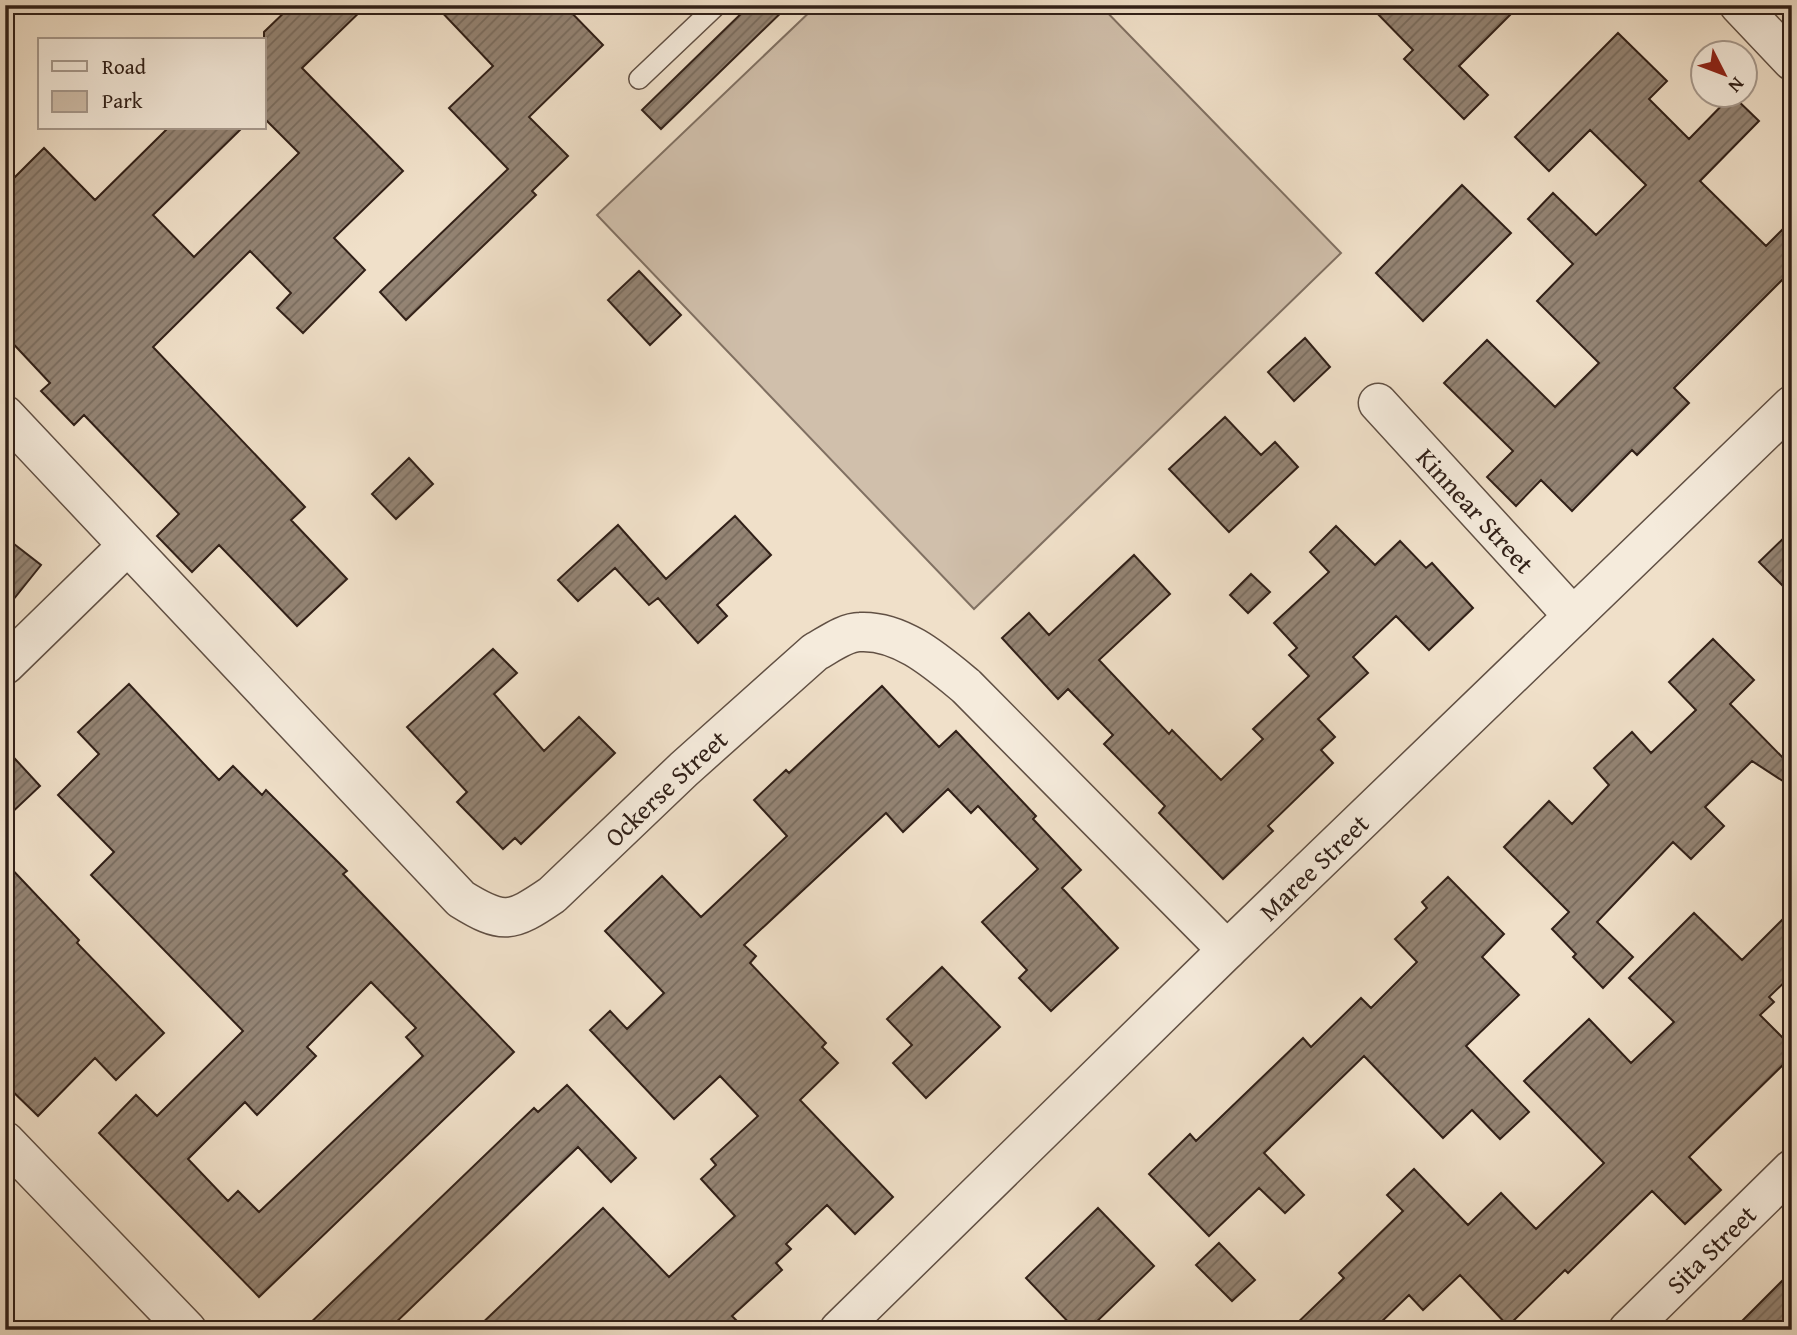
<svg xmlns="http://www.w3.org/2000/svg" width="1797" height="1335" viewBox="0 0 1797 1335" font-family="'Gentium Book Plus',serif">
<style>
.green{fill:#d0bfab;stroke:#807062;stroke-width:2}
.building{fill:url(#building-hatch);stroke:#312018;stroke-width:2;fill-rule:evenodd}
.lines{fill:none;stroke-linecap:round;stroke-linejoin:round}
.lane-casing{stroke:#615044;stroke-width:22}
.street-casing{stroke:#615044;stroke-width:41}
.lane{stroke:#f5ebdc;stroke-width:19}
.street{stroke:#f5ebdc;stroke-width:38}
.labels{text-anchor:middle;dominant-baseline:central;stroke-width:6;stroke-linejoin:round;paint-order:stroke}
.street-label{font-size:26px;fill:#312018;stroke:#f5ebdc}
</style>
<defs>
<pattern id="building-hatch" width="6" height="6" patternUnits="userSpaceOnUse" patternTransform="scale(1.75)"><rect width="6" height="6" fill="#948474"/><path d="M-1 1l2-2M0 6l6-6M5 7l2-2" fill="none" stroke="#796c5e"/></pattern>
</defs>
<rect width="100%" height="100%" fill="#f0e0c9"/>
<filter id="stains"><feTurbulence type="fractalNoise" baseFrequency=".00286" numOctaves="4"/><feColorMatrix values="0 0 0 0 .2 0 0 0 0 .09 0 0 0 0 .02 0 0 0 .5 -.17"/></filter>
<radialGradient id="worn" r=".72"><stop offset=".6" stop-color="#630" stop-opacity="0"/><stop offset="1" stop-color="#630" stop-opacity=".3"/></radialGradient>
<path class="green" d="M817 5H1100L1341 253 974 609 597 215Z"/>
<path class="building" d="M292 5H367L302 68 403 171 334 238 365 270 303 333 277 308 291 293 250 251 153 347 305 507 291 520 347 579 297 626 219 545 192 572 157 536 179 514 84 415 74 425 41 391 50 383 5 335V187L44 148 95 200 168 128H242L153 215 194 257 299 153 264 118V32Z
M435 5H564L603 45 529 117 568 156 532 191 536 195 406 320 380 292 508 169 449 108 493 66Z
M750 5H789L661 129 642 110Z
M1369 5H1520L1459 66 1488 95 1464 119 1404 59 1413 50Z
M1618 33 1667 81 1649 99 1689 139 1732 95 1759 121 1700 181 1766 246 1792 220V270L1674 388 1689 403 1637 455 1632 450 1572 511 1541 480 1516 506 1487 477 1513 451 1444 383 1487 340 1555 407 1599 363 1537 301 1573 264 1528 219 1553 193 1596 235 1646 185 1590 130 1549 171 1515 137Z
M1462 185 1511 233 1423 321 1376 273Z
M639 271 681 315 650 345 608 300Z
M1305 338 1330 367 1294 401 1268 372Z
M1225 417 1261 455 1275 442 1298 467 1229 532 1169 469Z
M409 458 433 484 396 519 372 494Z
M735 516 771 555 717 605 727 616 698 643 658 598 649 605 615 568 578 601 558 580 618 525 666 579Z
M1336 526 1375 565 1400 541 1426 568 1432 563 1473 608 1429 650 1396 616 1353 657 1368 673 1318 719 1335 737 1321 750 1333 763 1268 826 1273 831 1223 879 1159 813 1165 806 1104 744 1113 735 1068 689 1058 699 1002 638 1029 613 1049 635 1134 555 1170 594 1099 660 1169 734 1172 730 1221 780 1263 739 1253 729 1309 676 1289 655 1297 648 1274 623 1329 572 1310 552Z
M1792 530V595L1759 562Z
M5 537 41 565 5 610Z
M1251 574 1270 592 1248 613 1230 595Z
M1713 639 1754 680 1730 704 1792 767V787L1752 761 1705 807 1724 826 1691 859 1673 842 1597 922 1633 957 1603 988 1573 957 1576 954 1552 929 1569 912 1504 847 1549 801 1572 824 1609 785 1594 768 1632 732 1651 753 1696 710 1669 682Z
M493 649 517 673 494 694 544 751 579 717 615 753 521 844 515 838 503 849 457 802 467 792 407 727Z
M129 684 219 780 233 766 262 795 266 790 347 871 343 874 514 1052 259 1297 99 1133 136 1095 157 1116 243 1031 91 875 114 852 58 795 99 754 78 732ZM371 982 416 1028 406 1037 423 1056 259 1212 238 1191 228 1201 188 1159 245 1102 257 1115 316 1056 307 1047Z
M882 686 939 747 956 731 1036 816 1033 819 1081 870 1062 888 1118 948 1051 1011 1019 978 1027 970 982 922 1038 869 978 806 971 813 948 789 903 832 886 813 744 945 756 956 750 963 826 1043 822 1047 838 1063 800 1100 893 1197 855 1234 827 1205 786 1244 791 1249 776 1263 782 1270 732 1316 746 1330H475L603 1208 669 1277 735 1216 701 1179 716 1165 711 1159 758 1116 720 1076 674 1119 590 1030 610 1011 627 1029 664 993 605 931 662 876 701 917 787 836 754 800 786 770 789 773Z
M5 748 40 786 5 819Z
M5 862 79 940 77 943 164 1033 116 1080 95 1058 38 1116 5 1084Z
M1448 877 1504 934 1482 957 1519 995 1466 1046 1529 1112 1500 1139 1472 1110 1443 1138 1364 1056 1264 1153 1304 1195 1285 1213 1259 1188 1209 1236 1149 1174 1190 1134 1196 1141 1303 1038 1311 1047 1361 998 1371 1008 1417 962 1395 939 1427 908 1422 902Z
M1792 910V975L1769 997 1774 1002 1760 1015 1792 1047V1056L1689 1157 1721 1190 1685 1224 1652 1191 1568 1273 1565 1270 1508 1326 1460 1275 1423 1310 1409 1295 1373 1330H1290L1344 1278 1339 1273 1403 1211 1387 1195 1414 1169 1468 1225 1501 1193 1536 1229 1604 1163 1524 1081 1589 1019 1631 1063 1674 1022 1629 978 1694 913 1742 960Z
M942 967 1000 1027 926 1098 893 1063 912 1045 887 1019Z
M567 1085 636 1158 611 1182 578 1147 388 1330H303L534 1108 538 1112Z
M1098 1208 1154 1266 1088 1330H1076L1026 1278Z
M1219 1243 1255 1280 1232 1301 1196 1265Z
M1792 1271V1330H1733Z"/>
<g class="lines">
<defs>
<path id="lane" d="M639 79 717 5"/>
<g id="street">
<path d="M1739 5 1792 61"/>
<path id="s1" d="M1378 403 1573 616"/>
<path id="s2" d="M5 415 461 899C503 925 511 923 552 895L684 769 815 652C828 645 845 632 860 632 901 630 937 662 966 686L1227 950"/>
<path d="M5 665 127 546"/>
<path d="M5 1141 187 1330"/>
<path id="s3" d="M839 1330 1227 950 1792 405"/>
<path id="s4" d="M1628 1330 1792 1169"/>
</g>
</defs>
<use href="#lane" class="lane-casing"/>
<use href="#street" class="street-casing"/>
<use href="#lane" class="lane"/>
<use href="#street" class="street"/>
</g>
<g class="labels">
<g class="street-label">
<text stroke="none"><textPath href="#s1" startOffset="145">Kinnear Street</textPath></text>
<text stroke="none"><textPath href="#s2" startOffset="922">Ockerse Street</textPath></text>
<text stroke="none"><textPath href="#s3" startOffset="663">Maree Street</textPath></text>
<text stroke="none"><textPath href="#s4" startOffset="116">Sita Street</textPath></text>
</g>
</g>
<rect width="1797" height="1335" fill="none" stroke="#f0e0c9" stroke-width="28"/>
<rect x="7" y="7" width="1783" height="1321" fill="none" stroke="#312018" stroke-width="3.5"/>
<rect x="14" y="14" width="1769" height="1307" fill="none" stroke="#312018" stroke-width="2"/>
<rect x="38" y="38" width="228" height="91" fill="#f5ebdc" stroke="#a79a8e" stroke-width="2"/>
<rect x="52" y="61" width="35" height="10" fill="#f5ebdc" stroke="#a79a8e" stroke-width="2"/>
<text x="102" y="74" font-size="21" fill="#312018">Road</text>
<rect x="52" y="91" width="35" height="21" fill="#d0bfab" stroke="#a79a8e" stroke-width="2"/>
<text x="102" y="108" font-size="21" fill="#312018">Park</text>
<g transform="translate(1724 74) rotate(132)"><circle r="33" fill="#f5ebdc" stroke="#a79a8e" stroke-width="2"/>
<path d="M0-5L12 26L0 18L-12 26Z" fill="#8f2418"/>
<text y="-10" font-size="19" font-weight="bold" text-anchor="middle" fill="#312018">N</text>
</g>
<rect width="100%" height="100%" filter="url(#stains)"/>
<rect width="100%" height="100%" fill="url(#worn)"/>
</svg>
